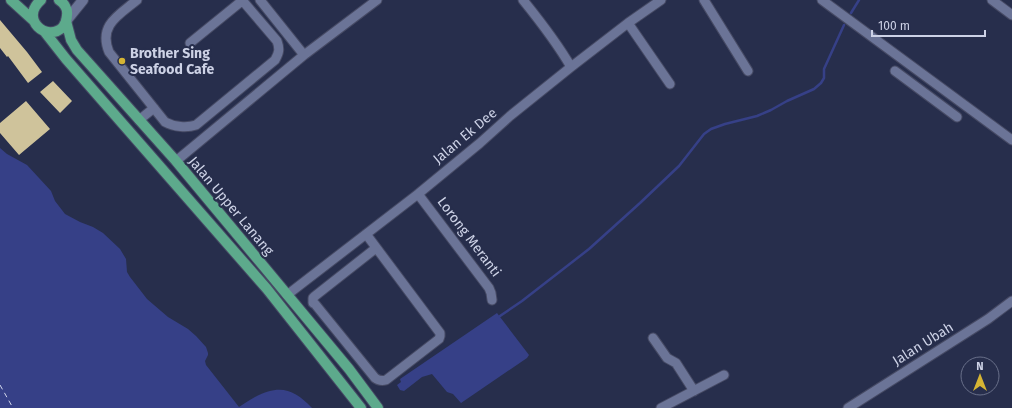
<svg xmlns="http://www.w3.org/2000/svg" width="1012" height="408" viewBox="0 0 1012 408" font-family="'Fira Sans',sans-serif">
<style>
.water{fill:#364087}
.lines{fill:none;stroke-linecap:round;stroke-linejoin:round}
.stream{stroke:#364087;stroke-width:2.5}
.ferry{stroke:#d2d7ec;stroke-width:1;stroke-dasharray:5 4;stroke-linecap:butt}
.building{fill:#cfc39b}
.street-casing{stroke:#464a64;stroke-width:11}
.secondary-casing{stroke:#464a64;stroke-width:12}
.primary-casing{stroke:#464a64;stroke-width:12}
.street{stroke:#6b7497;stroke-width:9}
.secondary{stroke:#6b7497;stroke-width:10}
.primary{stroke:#5daa8c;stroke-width:10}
.poi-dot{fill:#d6b534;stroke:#272e4c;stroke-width:1.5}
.labels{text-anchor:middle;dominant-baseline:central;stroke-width:4;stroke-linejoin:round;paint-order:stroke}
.poi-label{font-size:14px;font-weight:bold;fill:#cdd2e6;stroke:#272e4c;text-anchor:start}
.street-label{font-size:14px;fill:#cdd2e6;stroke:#272e4c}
</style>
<rect width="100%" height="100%" fill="#272e4c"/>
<path class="water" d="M0 148 7 154 27 165 51 191 55 201 65 214 80 222 93 227 103 233 120 249 126 259 127 272 130 277 147 299 168 317 188 329 196 336 206 347 208 353V355L205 361 206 365 239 407C244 404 249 400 255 397 280 384 294 389 312 408H0Z
M497 313 529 355 527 358 461 403 453 394 447 392 432 374 422 377 404 391 400 390 397 385 401 382 400 379Z"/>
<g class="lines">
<path class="stream" d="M851 13 859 0
M500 316 522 301 589 249 640 203 679 166 704 134 711 129 725 124 757 116 771 110 787 101 814 89 821 83 824 78V69L844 25"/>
<path class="ferry" d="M0 385 13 408"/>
</g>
<path class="building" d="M0 20 27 52 42 72 28 83 8 56 7 57 0 48Z
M53 81 72 101 60 113 40 92Z
M26 101 50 129 19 155 0 133V123Z"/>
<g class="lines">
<defs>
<path id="street" d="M137 0C119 15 98 25 109 52L165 122C174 127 187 128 196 125L275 60C279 53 280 49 277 41L242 0
M260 0 304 55
M523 0C540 21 557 43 571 67
M704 0 748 71
M822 0 1012 140
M992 0 1012 15
M628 23 670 84
M190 43 243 0
M895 71 957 117
M139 120 154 108
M176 161 304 55 377 0
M418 194 489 288 491 293 492 300
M366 234 440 333V336L439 339 386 380C382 381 379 381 375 378L315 304 313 303V298L315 296 376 248
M287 295 418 194 480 143 510 116 571 67 628 23 661 0
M653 338 667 358 676 363 694 391
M661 408 724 375
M848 408 988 319 1012 301"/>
<path id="secondary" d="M66 21 83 0"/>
<path id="primary" d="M11 0 33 20
M41 0C19 19 47 43 63 27 65 24 67 20 67 15 68 9 64 3 59 0
M66 21 71 40 77 50 176 161 349 369 378 408
M44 31 66 59 267 289 361 408"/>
</defs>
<use href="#street" class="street-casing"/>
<use href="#secondary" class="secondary-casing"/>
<use href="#primary" class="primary-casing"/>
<use href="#street" class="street"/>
<use href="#secondary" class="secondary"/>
<use href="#primary" class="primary"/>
</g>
<circle class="poi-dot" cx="122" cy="61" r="4"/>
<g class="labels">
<g class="poi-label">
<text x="130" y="53">Brother Sing<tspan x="130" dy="16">Seafood Cafe</tspan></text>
</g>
<g class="street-label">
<text transform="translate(465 136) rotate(-40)">Jalan Ek Dee</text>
<text transform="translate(231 206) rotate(50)">Jalan Upper Lanang</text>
<text transform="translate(469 237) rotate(53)">Lorong Meranti</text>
<text transform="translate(923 344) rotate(-32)">Jalan Ubah</text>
</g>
</g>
<g transform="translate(980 376)"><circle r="19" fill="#272e4c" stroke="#69708a"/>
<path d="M0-3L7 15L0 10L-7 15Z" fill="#d6b534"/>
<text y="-6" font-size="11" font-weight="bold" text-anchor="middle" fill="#cdd2e6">N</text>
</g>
<path d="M872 30v6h113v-6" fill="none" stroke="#cdd2e6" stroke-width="2"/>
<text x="878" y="30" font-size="12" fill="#cdd2e6" stroke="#272e4c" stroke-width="3" paint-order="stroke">100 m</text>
</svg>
